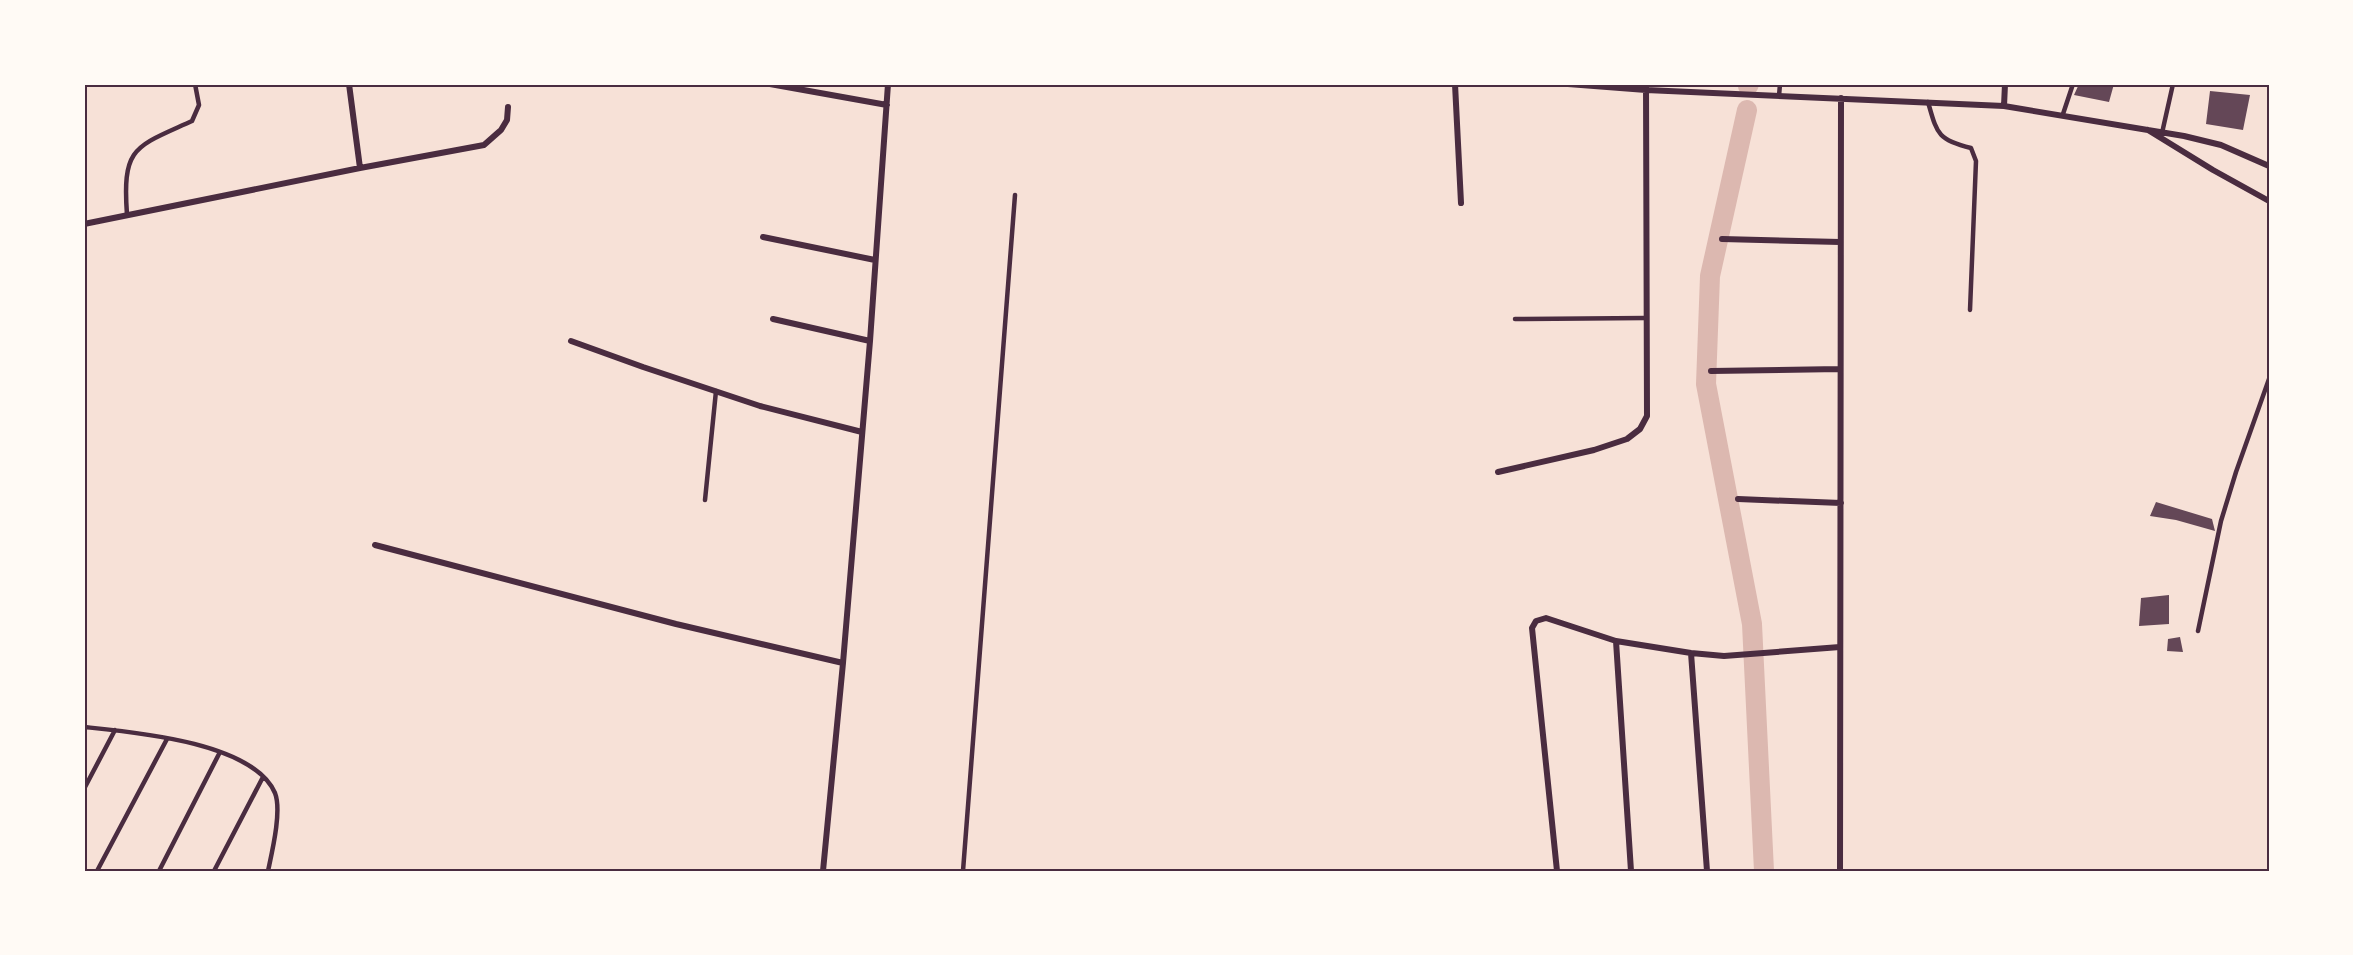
<svg xmlns="http://www.w3.org/2000/svg" width="2353" height="955" viewBox="0 0 2353 955" font-family="'Noto Sans',sans-serif">
<style>
.lines{fill:none;stroke-linecap:round;stroke-linejoin:round}
.canal{stroke:#dcb8b0;stroke-width:20}
.building{fill:#644757}
.service{stroke:#4a2c40;stroke-width:4.5}
.minor{stroke:#4a2c40;stroke-width:6}
.neatline{fill:none;stroke:#4a2c40;stroke-width:2}
</style>
<rect width="100%" height="100%" fill="#f7e1d7"/>
<g class="lines">
<path class="canal" d="M1748 86 1749 84
M1747 110 1710 276 1706 384 1752 624 1764 871"/>
</g>
<path class="building" d="M2079 84H2114L2109 102 2074 95Z
M2210 91 2250 95 2243 130 2206 124Z
M2156 502 2212 519 2215 531 2176 520 2150 516Z
M2169 595V624L2139 626 2141 598Z
M2180 637 2183 652 2167 651 2168 639Z"/>
<g class="lines">
<path class="service" d="M1779 96 1780 84
M1928 102C1937 133 1937 140 1971 148L1976 161 1970 310
M2063 114 2073 84
M2162 133 2173 84
M127 215C122 146 135 147 192 121L199 105 195 84
M1515 319 1646 318
M705 500 716 391
M2198 631 2221 521 2236 472 2269 379
M84 727C133 732 253 742 275 793 282 811 272 852 268 871
M84 789 115 730
M97 871 167 739
M159 871 220 752
M214 871 263 777
M963 871 1015 195"/>
<path class="minor" d="M770 84 887 105
M1455 84 1461 203
M1568 84 1646 90 2004 106 2184 136 2221 145 2269 166
M2004 106 2005 84
M2148 130 2213 170 2269 201
M360 168 484 145 501 130 507 120 508 107
M84 224 360 168 349 84
M763 237 875 260
M1722 239 1840 242
M773 319 870 341
M571 341 643 367 760 406 862 432
M1711 371 1840 369
M1498 472 1594 450 1627 439 1640 429 1647 416 1646 84
M1738 499 1841 503
M375 545 676 624 843 663
M1616 641 1631 871
M1691 653 1707 871
M823 871 843 663 870 341 888 84
M1557 871 1532 628 1536 621 1546 618 1616 641 1691 653 1724 656 1840 647
M1840 871 1841 98"/>
</g>
<rect width="2353" height="955" fill="none" stroke="#fffaf5" stroke-width="171"/>
<rect x="86" y="86" width="2182" height="784" class="neatline"/>
</svg>
